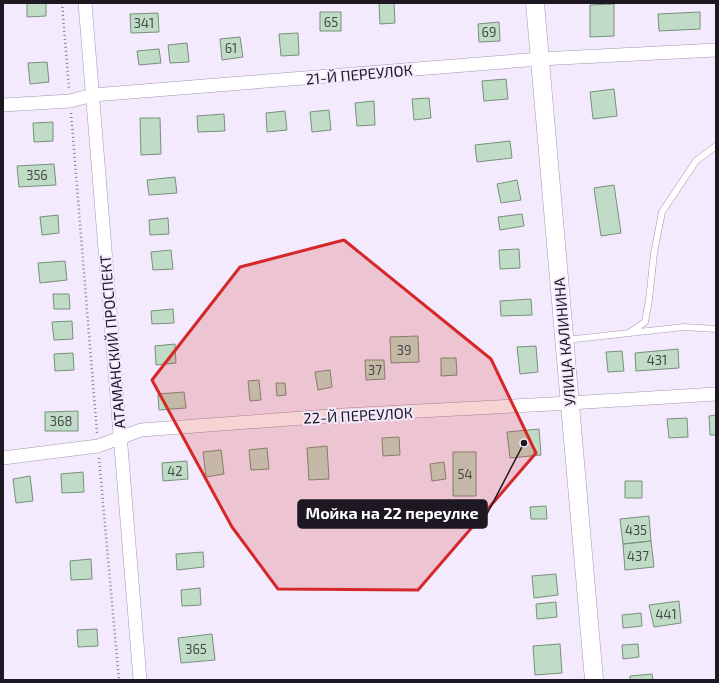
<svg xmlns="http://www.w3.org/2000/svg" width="719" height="683" viewBox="0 0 719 683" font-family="'Exo 2',sans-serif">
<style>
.building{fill:#c1dcc6;stroke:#77907b}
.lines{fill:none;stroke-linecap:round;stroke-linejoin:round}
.service-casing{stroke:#a396b2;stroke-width:7}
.minor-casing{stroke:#a396b2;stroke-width:14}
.secondary-casing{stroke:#a396b2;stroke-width:19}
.path{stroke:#87818e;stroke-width:2.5;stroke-dasharray:1 3;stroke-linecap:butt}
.service{stroke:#fff;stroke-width:6}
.minor{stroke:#fff;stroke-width:13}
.secondary{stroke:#fff;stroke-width:18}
.marked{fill:#d62828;fill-opacity:0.2;stroke:#d62828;stroke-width:3;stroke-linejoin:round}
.labels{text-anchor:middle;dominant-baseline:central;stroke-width:4;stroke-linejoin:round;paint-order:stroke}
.number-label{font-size:13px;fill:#46494b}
.street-label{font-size:15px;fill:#1d1822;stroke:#f3ebfd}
.leader{fill:none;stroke:#1d1822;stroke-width:1.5}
.callout-dot{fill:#1d1822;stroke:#f3ebfd;stroke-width:1.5}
.callout{fill:#1d1822;stroke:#1d1822;stroke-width:1.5}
.callout-label{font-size:16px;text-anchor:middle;font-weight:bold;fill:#fff}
</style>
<rect width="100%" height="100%" fill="#f3ebfd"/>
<path class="building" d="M27 3H46V16L27 17Z
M379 3H394L395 23 380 24Z
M614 4V36L590 37V5Z
M320 12H341V31H320Z
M700 12V29L659 31 658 14Z
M158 13 159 32 131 33 130 14Z
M499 22 500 41 479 42 478 24Z
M298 33 299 55 281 56 279 34Z
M240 37 243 57 222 60 220 39Z
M187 43 189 62 170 63 168 45Z
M159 49 161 63 139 65 137 51Z
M47 62 49 82 30 84 28 63Z
M506 79 508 99 484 101 482 81Z
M614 89 617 116 593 119 590 92Z
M429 98 431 118 414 120 412 99Z
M374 101 375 125 357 126 355 103Z
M329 110 331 130 312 132 310 112Z
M285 111 287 130 267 132 266 113Z
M224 114 225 131 198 132 197 116Z
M140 118H160L161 154 141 155Z
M53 122V141L34 142 33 123Z
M510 141 512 158 477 162 475 145Z
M54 164 56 185 19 187 17 166Z
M175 177 177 193 149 195 147 180Z
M517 180 521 200 501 203 497 184Z
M614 185 621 233 601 236 594 188Z
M522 214 524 226 500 230 498 217Z
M58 215 59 233 42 235 40 217Z
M168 218 169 234 150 235 149 220Z
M519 249 520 268 500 269 499 250Z
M171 250 173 269 153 270 151 252Z
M65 261 67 280 40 283 38 263Z
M53 294H69L70 309H54Z
M531 299 532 315 501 316 500 301Z
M173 309 174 323 152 324 151 311Z
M72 321 73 339 54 340 52 322Z
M418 336 419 362 391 363 390 337Z
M175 344 176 363 156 365 155 346Z
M536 346 538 372 520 374 517 347Z
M678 349 679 368 636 371 635 353Z
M622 351 624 371 608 372 606 352Z
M73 353 74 370 55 371 54 354Z
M441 358H456L457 375 441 376Z
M365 360H384L385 379 366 380Z
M330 370 332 387 318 390 315 372Z
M259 380 261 400 250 401 248 381Z
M276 383H285L286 395 277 396Z
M184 392 186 408 159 410 158 394Z
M78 411V431H45V412Z
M716 415V435H710L709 416Z
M687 418 688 437 669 438 667 419Z
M539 429 541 455 510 458 507 432Z
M399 437 400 455 383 456 382 438Z
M327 446 329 479 309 480 307 448Z
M267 448 269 469 251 470 249 450Z
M221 450 224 474 206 477 203 452Z
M453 452H476V496H453Z
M187 461 188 479 163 481 162 463Z
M444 462 446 479 432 481 430 464Z
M83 472 84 492 62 493 61 474Z
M30 476 33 501 16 503 13 479Z
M625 481H642V498H625Z
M546 506 547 519H531L530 507Z
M649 516 651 541 623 544 620 519Z
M651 541 654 567 625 570 623 544Z
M203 552 204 567 177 570 176 554Z
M91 559 92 579 71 580 70 561Z
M556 574 558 595 534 598 532 576Z
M200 588 201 605 182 606 181 590Z
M679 601 681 623 654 627 649 605Z
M556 602 557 617 537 619 536 604Z
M641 613 642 626 623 628 622 615Z
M97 629 98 646 78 647 77 630Z
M212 634 215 660 181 663 178 638Z
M560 644 562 673 535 675 533 646Z
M638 644 639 657 623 659 622 645Z
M652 674 653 680H630V676Z"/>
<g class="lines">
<defs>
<path id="service" d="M629 333 645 322 649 300 654 253 662 212 696 161 716 146
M566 340 684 327 716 329"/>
<path id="minor" d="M85 3 140 680
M3 105 70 101 93 95 540 59 716 50
M3 458 98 446 141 430 343 415 570 403 716 394"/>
<path id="secondary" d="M535 3 594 680"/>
</defs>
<use href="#service" class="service-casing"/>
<use href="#minor" class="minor-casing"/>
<use href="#secondary" class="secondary-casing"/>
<path class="path" d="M62 3 69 88
M71 113 97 433
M99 458 119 680"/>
<use href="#service" class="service"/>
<use href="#minor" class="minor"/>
<use href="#secondary" class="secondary"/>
</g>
<path class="marked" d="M344 240 491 359 536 453 418 590 278 589 232 527 152 380 240 267Z"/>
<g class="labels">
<g class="number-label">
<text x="331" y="22">65</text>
<text x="144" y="23">341</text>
<text x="489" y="32">69</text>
<text x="231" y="48">61</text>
<text x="37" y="175">356</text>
<text x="404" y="350">39</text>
<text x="657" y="360">431</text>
<text x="375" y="370">37</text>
<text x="61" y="421">368</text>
<text x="175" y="471">42</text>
<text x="465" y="474">54</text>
<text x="636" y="530">435</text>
<text x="638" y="556">437</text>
<text x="666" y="614">441</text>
<text x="196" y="649">365</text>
</g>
<g class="street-label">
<text transform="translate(359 74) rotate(-5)">21-Й ПЕРЕУЛОК</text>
<text transform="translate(112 342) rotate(-95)">АТАМАНСКИЙ ПРОСПЕКТ</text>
<text transform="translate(564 342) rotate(-95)">УЛИЦА КАЛИНИНА</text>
<text transform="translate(358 415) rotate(-3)">22-Й ПЕРЕУЛОК</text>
</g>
</g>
<path class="leader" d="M524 443L487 514"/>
<circle class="callout-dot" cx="524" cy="443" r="4"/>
<rect class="callout" x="298" y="500" width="189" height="28" rx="4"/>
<g class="callout-label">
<text x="392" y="519">Мойка на 22 переулке</text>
</g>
<rect width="719" height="683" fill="none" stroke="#1d1822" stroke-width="8"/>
</svg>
